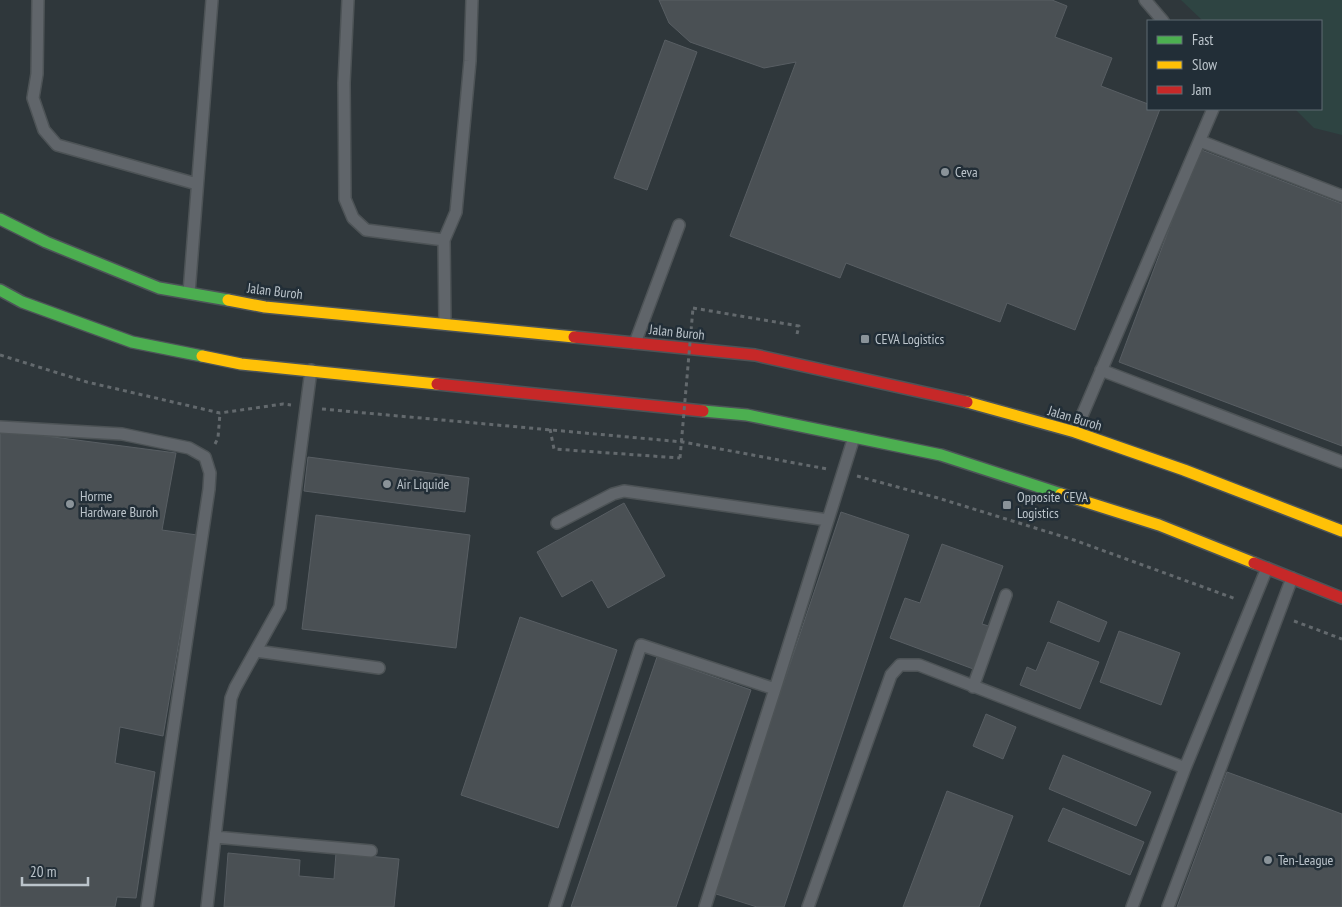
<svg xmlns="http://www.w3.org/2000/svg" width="1342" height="907" viewBox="0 0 1342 907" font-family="'PT Sans Narrow',sans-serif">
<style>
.green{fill:#2e4442}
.building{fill:#4a5054;stroke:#585e63}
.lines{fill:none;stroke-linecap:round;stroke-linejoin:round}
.lane-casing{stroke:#4d5356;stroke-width:14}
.fast-casing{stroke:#4d5458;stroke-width:14}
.slow-casing{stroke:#4d5458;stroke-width:14}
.jam-casing{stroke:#4d5458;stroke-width:14}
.path{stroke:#63696d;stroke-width:3;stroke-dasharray:4 4;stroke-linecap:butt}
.lane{stroke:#60656a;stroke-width:11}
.fast{stroke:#4caf50;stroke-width:11}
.slow{stroke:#ffc107;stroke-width:11}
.jam{stroke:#c62828;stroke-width:11}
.path-bridge{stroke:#63696d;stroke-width:3;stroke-dasharray:4 4;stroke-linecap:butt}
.poi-dot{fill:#8a9399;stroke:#222e37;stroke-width:2}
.labels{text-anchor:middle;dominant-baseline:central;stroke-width:5;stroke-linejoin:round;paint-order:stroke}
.poi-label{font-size:14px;fill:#bbc4cb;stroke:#222e37;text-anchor:start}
.street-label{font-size:14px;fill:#bbc4cb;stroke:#222e37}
</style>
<rect width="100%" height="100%" fill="#2f373b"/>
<path class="green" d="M1181 0H1342V135L1314 128 1295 109H1321V21H1203Z"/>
<path class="building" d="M659 0H1052L1067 6 1055 37 1112 58 1101 86 1148 104V109H1160L1075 330 1007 303 1000 322 846 263 840 278 730 236 796 62 764 68 690 42 669 23Z
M665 40 697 52 647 190 614 178Z
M1199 149 1342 204V446L1119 362Z
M0 430 176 453 162 530 197 535 163 736 120 727 115 763 155 772 136 898 117 897 115 907H0Z
M308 457 469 478 465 512 304 491Z
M624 503 665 576 608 608 592 580 562 597 537 552Z
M841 512 909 535 784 907H757L713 893Z
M316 515 470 535 456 648 302 629Z
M942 544 1003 566 982 624 992 627 976 670 890 638 905 598 920 603Z
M1058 601 1107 622 1099 642 1050 622Z
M520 617 617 650 558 828 461 795Z
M1119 631 1180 653 1161 705 1100 682Z
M1048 642 1099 662 1080 709 1020 685 1027 667 1036 671Z
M657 657 751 690 676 907H571Z
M986 714 1016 727 1003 759 973 746Z
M1063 755 1151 792 1136 826 1049 789Z
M1227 772 1342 814V907H1177Z
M947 791 1013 816 979 907H903Z
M1063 808 1144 842 1130 875 1048 841Z
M228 853 300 860 299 876 334 879 336 853 399 859 394 907H224Z"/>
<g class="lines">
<defs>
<path id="lane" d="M38 0 37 74 33 98 44 130 57 145 197 184
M348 0 344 83 345 199 353 218 366 230 444 240 445 324
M1145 0 1163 21
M1200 141 1342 196
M444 240 456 212 470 61 472 0
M189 293 212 0
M635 343 679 225
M1101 370 1342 462
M0 427 122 434 189 448 205 457 210 473 209 489 147 907
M1075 432 1213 109
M557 523 613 494 624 491 828 520
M256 651 379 668
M973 687 1006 595
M215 837 371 851
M207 907 231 698 235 688 280 607 311 370
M555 907 641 645 775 689
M705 907 775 689 854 437
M808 907 891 675 900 665H919L1185 768
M1132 907 1185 768 1267 568
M1168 907 1292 578"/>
<path id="fast" d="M0 219 46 242 159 288 228 300
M0 290 22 302 132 342 202 356
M703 411 747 415 941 455 1061 494"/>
<path id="slow" d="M228 300 265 307 574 337
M202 356 241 364 437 384
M967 402 1075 432 1184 470 1342 531
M1061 494 1159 525 1254 563"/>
<path id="jam" d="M574 337 755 355 967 402
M437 384 703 411
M1254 563 1342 598"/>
</defs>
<use href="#lane" class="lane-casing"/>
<use href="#fast" class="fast-casing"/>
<use href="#slow" class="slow-casing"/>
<use href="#jam" class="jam-casing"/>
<path class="path" d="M693 308 799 326 797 334
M0 355 87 382 220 413 283 404 291 405
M322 409 683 442 827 469
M550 429 554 449 680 458
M215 444 218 438 220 413
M857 476 938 498 1074 540 1236 599
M1294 621 1342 639"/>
<use href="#lane" class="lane"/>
<use href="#fast" class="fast"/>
<use href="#slow" class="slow"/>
<use href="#jam" class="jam"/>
<path class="path-bridge" d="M680 458 693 308"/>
</g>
<g class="poi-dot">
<circle cx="945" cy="172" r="5"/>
<rect x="860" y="334" width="10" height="10" rx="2.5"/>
<circle cx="387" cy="484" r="5"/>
<circle cx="70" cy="504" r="5"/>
<rect x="1002" y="500" width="10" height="10" rx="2.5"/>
<circle cx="1268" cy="860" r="5"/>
</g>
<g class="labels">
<g class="poi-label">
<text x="955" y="172">Ceva</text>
<text x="875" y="339">CEVA Logistics</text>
<text x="397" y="484">Air Liquide</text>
<text x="80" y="496">Horme<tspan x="80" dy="16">Hardware Buroh</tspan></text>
<text x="1017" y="497">Opposite CEVA<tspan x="1017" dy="16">Logistics</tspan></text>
<text x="1278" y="860">Ten-League</text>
</g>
<g class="street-label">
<text transform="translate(275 291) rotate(7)">Jalan Buroh</text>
<text transform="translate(677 332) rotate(6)">Jalan Buroh</text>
<text transform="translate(1075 418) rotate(17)">Jalan Buroh</text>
</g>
</g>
<rect x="1147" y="20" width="175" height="90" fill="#222e37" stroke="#5f6a72"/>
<rect x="1157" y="36" width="25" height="8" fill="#4caf50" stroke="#5f6a72"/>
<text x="1192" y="45" font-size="15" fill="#bbc4cb">Fast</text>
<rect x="1157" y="61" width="25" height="8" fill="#ffc107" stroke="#5f6a72"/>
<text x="1192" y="70" font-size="15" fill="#bbc4cb">Slow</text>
<rect x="1157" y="86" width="25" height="8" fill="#c62828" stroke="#5f6a72"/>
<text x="1192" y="95" font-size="15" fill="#bbc4cb">Jam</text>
<path d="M22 877v8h66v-8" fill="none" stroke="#bbc4cb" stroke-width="2.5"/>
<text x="30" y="877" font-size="15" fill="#bbc4cb" stroke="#222e37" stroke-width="4" paint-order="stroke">20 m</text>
</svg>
